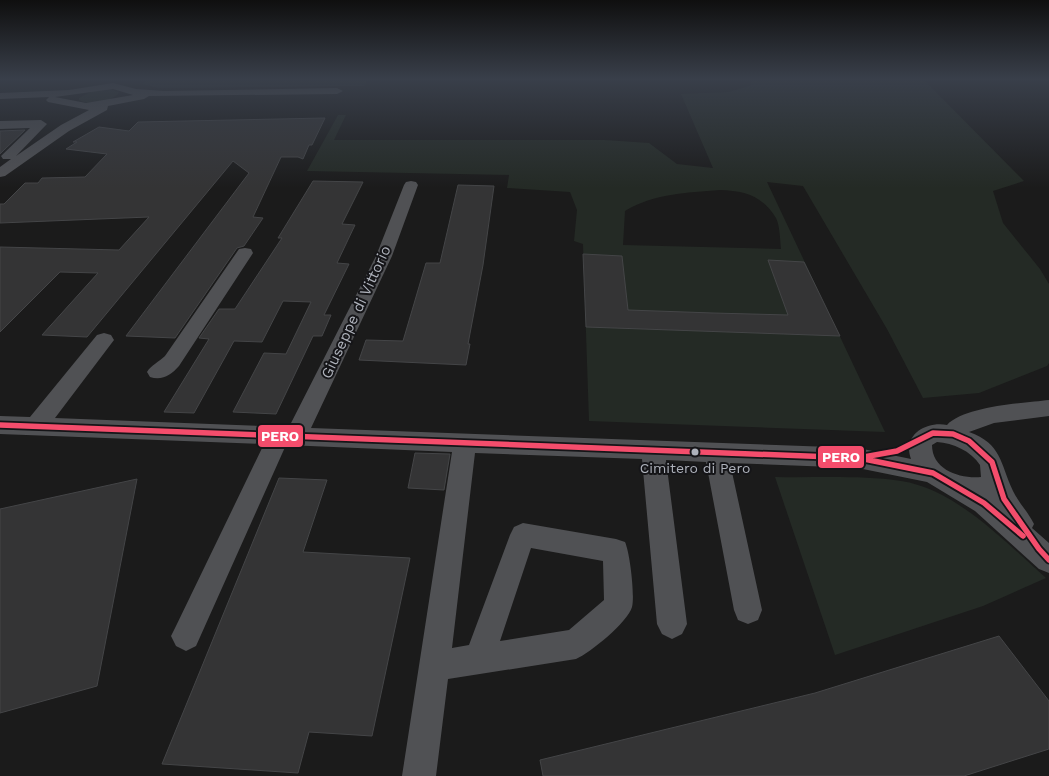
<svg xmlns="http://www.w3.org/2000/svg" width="1049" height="776" viewBox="0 0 1049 776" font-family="'Work Sans',sans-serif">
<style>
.green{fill:#242a25;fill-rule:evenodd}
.building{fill:#343435;stroke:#444547}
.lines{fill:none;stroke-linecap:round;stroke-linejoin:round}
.minor{fill:#505154;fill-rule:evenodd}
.bus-1-casing{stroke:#151518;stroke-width:9}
.bus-1{stroke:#f44d6c;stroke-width:5.5}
.bus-dot{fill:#aeb2bb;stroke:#151518;stroke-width:2}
.labels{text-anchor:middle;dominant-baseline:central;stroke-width:4;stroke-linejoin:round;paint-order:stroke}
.bus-label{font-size:14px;fill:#aeb2bb;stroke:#151518}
.street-label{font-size:15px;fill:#aeb2bb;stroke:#151518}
.line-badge{stroke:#151518;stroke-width:2}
.badge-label{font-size:14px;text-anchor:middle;font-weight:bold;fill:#fff}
</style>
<rect width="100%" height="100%" fill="#1b1b1b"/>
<path class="green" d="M148 79H368L364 86 158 88 142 84Z
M750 79H923L1024 181 993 191 1003 223 1040 269 1049 284V363L1047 366 979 393 923 398 887 329 803 186 767 182 885 432 589 421 583 244 574 241 577 210 570 192 507 188 509 175 307 171 338 115H346L334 140H605L649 143 677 164 713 168 681 94 729 92 752 85ZM720 190C744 191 762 195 776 218 780 226 780 240 781 249L623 245 625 211C655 193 686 193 720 190Z
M109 89 119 92 118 94C109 102 90 106 79 100V98L95 90Z
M775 477C816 478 860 475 901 481 956 489 1006 543 1046 578L983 606 835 655Z"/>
<path class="building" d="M325 118 312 145H309L303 159 298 157H281L253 217 263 218 244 246 237 248 175 338 126 336 249 173 233 161 87 337 42 335 98 273 60 272 0 332V247L119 250 149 217 0 223V204H4L25 183H38L42 178 85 177 107 154 66 149 77 142H73L99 127 129 131 138 122Z
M25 130 4 150 0 154V131Z
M313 181 363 182 342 224 355 225 337 263 349 264 324 315H331L322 336H313L276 414 233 412 264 353 286 354 311 302 283 301 262 342 234 341 194 413 164 412 209 339 199 338 219 309H235L282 238H278Z
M458 185 494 186 483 265 468 344H470L466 365 359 360 366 340 403 341 426 263H440Z
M583 254 622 256 628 310 713 313 788 315 768 260 804 262 840 336 586 327Z
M415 453 450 454 444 490 408 488Z
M279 478 327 480 303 552 410 558 372 736 309 732 298 773 162 764Z
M137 479 97 686 0 713V509Z
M999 636 1049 701V749L964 776H543L540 760 815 693Z"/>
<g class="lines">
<path class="minor" d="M113 83 136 89 164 91 337 88 343 91 337 94 149 96 144 99 108 106 107 110 69 131 5 176 0 177V167L11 159H3L1 156 30 128 0 129V121L41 120 47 124 16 156 61 125 89 110 48 102 46 100 49 97 0 99V93L69 90ZM113 89 133 95 86 103 55 97Z
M411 181 416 182 418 185 392 256 311 428 858 448 911 459C902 435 926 421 947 425 964 406 1024 403 1049 400V416L994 423 969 432C1002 444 1000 463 1013 491 1019 503 1028 512 1034 524L1032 528 1049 543V573L1039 569 975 511 927 482 858 468 730 463 762 610 758 620 748 624 738 620 734 610 706 462 666 460 687 624 682 634 672 639 662 634 657 624 642 459 475 453 452 648 469 645 510 535 514 527 523 523 616 539 625 542C630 553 635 596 632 607 628 622 590 653 576 659L448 679 436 776H402L452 452 286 445 196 646 186 651 176 646 171 636 176 626 264 444 0 434V416L30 417 97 335 104 333 111 335 114 340 55 418 289 427 376 256 404 185 406 182ZM937 442C953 443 971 451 980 465L981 477C960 479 932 470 932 445ZM531 548 603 561 604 600 569 630 500 641Z
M245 248 251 249 253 253 179 366C171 375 162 381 150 377L147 372C151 365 159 362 165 356L239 249Z"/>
<defs>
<path id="bus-1" d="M0 425 858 458 897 451 933 433 953 434 969 441 992 462 1004 499 1039 549 1049 560
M859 458 933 473 984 503 1023 536"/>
</defs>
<use href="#bus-1" class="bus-1-casing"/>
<use href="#bus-1" class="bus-1"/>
</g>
<linearGradient id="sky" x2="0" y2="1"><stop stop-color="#0f0f0f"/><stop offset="0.42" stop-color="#393f4a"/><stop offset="1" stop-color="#393f4a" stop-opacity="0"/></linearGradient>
<rect width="1049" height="188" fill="url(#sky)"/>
<circle class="bus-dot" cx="695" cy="452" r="4.5"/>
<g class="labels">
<g class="bus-label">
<text x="695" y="468">Cimitero di Pero</text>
</g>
<g class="street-label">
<text transform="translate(356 312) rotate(-65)">Giuseppe di Vittorio</text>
</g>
</g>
<g class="line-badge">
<rect x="257" y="424" width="47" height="24" rx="5" fill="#f44d6c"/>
<rect x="817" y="445" width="48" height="24" rx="5" fill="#f44d6c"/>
</g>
<g class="badge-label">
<text x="280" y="441">PERO</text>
<text x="841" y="462">PERO</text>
</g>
</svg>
